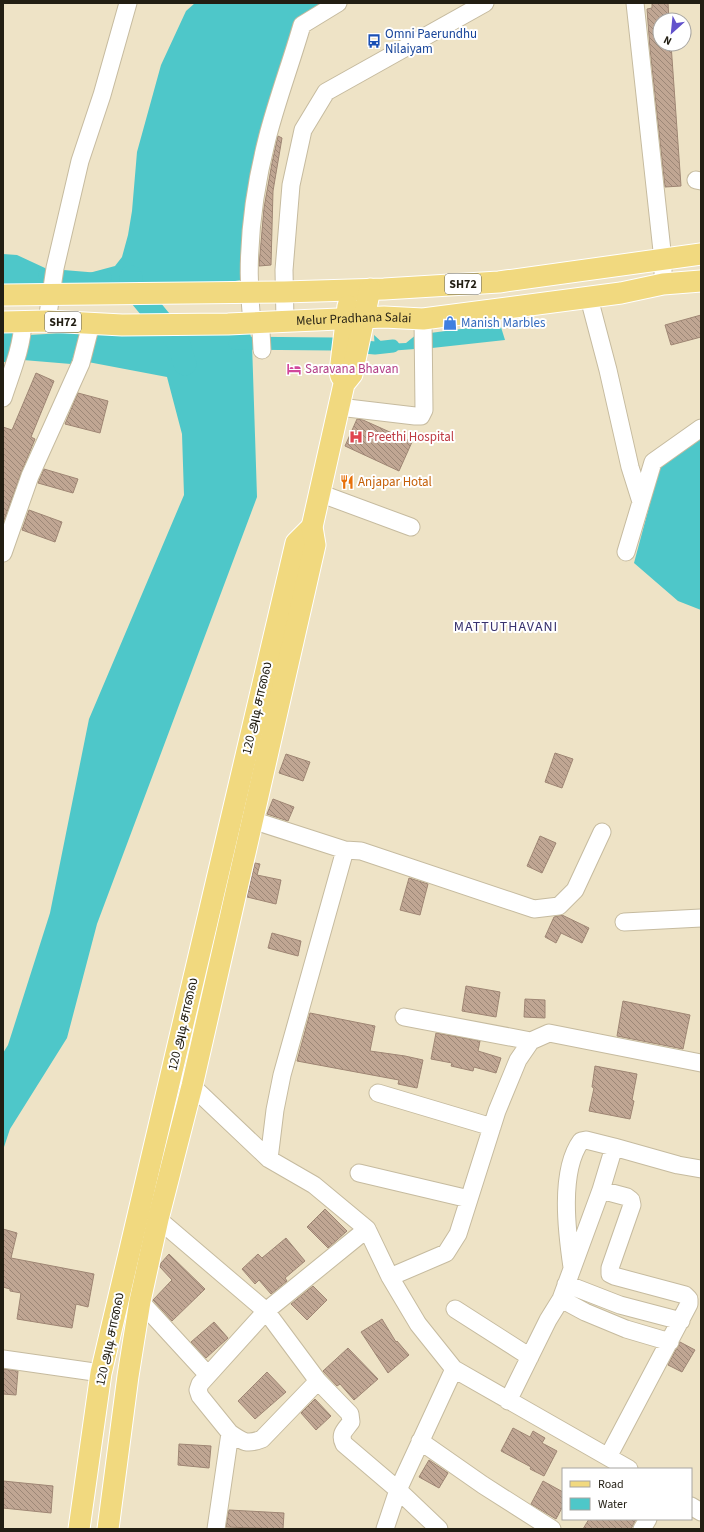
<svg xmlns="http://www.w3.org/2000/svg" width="704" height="1532" viewBox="0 0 704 1532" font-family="'Source Sans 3','Noto Sans Tamil',sans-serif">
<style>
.water{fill:#4ec7c9}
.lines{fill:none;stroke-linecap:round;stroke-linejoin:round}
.canal{stroke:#4ec7c9;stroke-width:13}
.river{stroke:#4ec7c9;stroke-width:23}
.building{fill:url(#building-back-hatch);stroke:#9f8674}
.minor-casing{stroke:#c6bb9f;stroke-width:19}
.major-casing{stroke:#fff;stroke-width:23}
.minor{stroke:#fff;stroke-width:17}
.major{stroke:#f1d97f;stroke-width:21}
.labels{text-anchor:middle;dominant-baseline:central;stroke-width:4;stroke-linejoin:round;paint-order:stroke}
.shield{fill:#fff;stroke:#64625a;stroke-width:1}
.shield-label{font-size:12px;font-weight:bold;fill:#221e13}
.transit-label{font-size:13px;fill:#164399;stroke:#fff;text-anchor:start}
.street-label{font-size:13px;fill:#221e13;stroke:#fff}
.shop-label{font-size:13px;fill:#366cbe;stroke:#fff;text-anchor:start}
.hotel-label{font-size:13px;fill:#b23c85;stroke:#fff;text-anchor:start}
.health-label{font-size:13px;fill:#be3a42;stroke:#fff;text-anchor:start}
.food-label{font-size:13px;fill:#c56008;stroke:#fff;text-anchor:start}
.neighbourhood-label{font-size:14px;letter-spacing:1px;fill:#38326e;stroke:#fff}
</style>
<defs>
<pattern id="building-back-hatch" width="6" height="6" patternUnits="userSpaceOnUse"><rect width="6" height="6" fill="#c0a693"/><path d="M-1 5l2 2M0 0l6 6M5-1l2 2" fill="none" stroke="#9c8777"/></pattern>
</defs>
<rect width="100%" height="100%" fill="#eee3c6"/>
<path class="water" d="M195 3H324L301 16 242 280C193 288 138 287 89 283V273L115 266 122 257 128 235 132 211 137 152 161 65 186 11Z
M3 254 17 255 45 268V286L3 284Z
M500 324 505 340 432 348 430 333Z
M3 332H15L8 362H3Z
M81 332 71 364 23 360 29 335Z
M250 332 252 343 257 497 97 924 67 1038 10 1129 3 1150V1053L8 1045 50 913 89 719 184 495 182 434 167 377 88 362 94 333 172 335Z
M417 334V344L415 349 375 352 374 335 384 344 406 343Z
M701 438V610L678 601 634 563 660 466Z"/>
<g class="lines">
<path class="canal" d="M45 275 93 279 105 277
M235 343 333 344 375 348 393 346"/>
<path class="river" d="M131 277 132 286 178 342 185 364"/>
</g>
<path class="building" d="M652 3H668L669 20H660V44H671L681 186 665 187 650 49 647 9 652 8Z
M278 136 282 138 273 191 271 265 259 266 264 208 272 163Z
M701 315V337L671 345 665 325Z
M36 373 54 381 31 437 35 439 21 473 3 523V427L12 430Z
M78 393 108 401 100 433 65 424Z
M357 419 363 420 412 442 399 471 345 446Z
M44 469 78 479 73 493 38 483Z
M29 510 62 522 55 542 22 530Z
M555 753 573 759 562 788 545 782Z
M286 754 310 762 303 781 279 773Z
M273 799 294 807 288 821 267 814Z
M540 836 556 843 542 873 527 866Z
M255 863 260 864 257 875 281 880 276 904 247 897Z
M409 878 428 884 420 915 400 910Z
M562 915 589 928 582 943 561 933 556 943 545 937 554 917Z
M272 933 301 941 298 956 268 948Z
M466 986 500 992 496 1017 462 1011Z
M525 999 545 1000V1018L524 1017Z
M623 1001 690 1015 683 1049 617 1036Z
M310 1013 375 1026 370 1051 405 1056 423 1060 417 1088 398 1084 399 1080 297 1061Z
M436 1033 480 1041 478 1051 501 1058 496 1073 474 1067 473 1071 451 1066 452 1063 431 1059Z
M595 1066 637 1074 632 1100 634 1101 630 1119 589 1111 594 1088 592 1087Z
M325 1209 347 1231 328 1248 307 1227Z
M3 1229 17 1233 11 1258 94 1274 88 1307 76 1304 72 1328 17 1319 21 1293 10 1291V1289L3 1287Z
M286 1238 305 1261 285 1278 287 1281 271 1294 259 1280 255 1284 242 1269 258 1254 262 1258Z
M169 1254 205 1289 172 1321 153 1300 172 1280 160 1267 161 1263Z
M313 1286 327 1300 307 1320 291 1304Z
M382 1319 396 1342 397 1341 409 1355 388 1373 361 1332Z
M214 1322 228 1338 206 1358 191 1342Z
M680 1342 695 1350 682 1372 668 1365Z
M348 1348 378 1379 354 1400 340 1384 337 1386 323 1371Z
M3 1369 18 1371 16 1395 3 1394Z
M267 1372 286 1392 255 1419 238 1401Z
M315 1399 331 1416 316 1430 301 1413Z
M513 1428 530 1437 533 1431 545 1438 542 1443 557 1451 544 1476 530 1469 531 1467 501 1451Z
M179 1444 211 1446 209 1468 178 1465Z
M429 1460 448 1473 439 1488 419 1477Z
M3 1481 53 1486 51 1513 3 1508Z
M543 1481 563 1492V1506L556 1519 531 1504Z
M229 1510 284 1513 283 1529 226 1527Z
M589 1519H636L631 1529H583Z"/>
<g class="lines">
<defs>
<path id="minor" d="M635 3 663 260V284
M696 180 701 181
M589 298 608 370 630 467 641 502
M47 321 55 268 80 161 102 95 128 3
M285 321 284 270 291 185 303 130 326 92 485 3
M258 322 261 331 262 350
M252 323C245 261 252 198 267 139 277 100 291 63 302 25L338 3
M3 398C11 373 22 348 23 322
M339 407 415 416H421L424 410 423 319
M319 493 411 527
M626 552 653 462 701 428
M3 553 30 476 81 363 91 324
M252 820 345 850
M624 922 701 918
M404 1017 531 1041
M171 1073 192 1086 269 1159 314 1185 367 1229 390 1277 418 1324 454 1369 629 1469
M378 1093 492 1127
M269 1159 275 1110 282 1075 345 850 361 851 534 909 559 906 575 890 602 832
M359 1173 469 1199
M601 1190 627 1197 631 1200 632 1205 610 1268V1274L614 1276 685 1295 689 1299V1304L608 1457
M158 1219 266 1311 318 1381 350 1414 351 1422C345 1430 339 1434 344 1444L398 1490 454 1369
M572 1267C567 1233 559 1171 581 1141L586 1140 614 1147
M390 1277 446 1253 458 1234 497 1111 518 1060 531 1041 549 1033 701 1063
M566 1284 620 1305 681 1321
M561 1299 585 1312 626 1329 670 1342
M140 1301 208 1375
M455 1309 530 1357
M3 1359 101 1373
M508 1401 548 1320 561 1299 601 1190 614 1147 678 1165 701 1169
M230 1433C243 1442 247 1445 262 1439L318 1381
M420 1441 483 1485 552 1529
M691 1506 701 1512
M216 1529 230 1433 200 1396 198 1390 200 1384 266 1311 367 1229
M385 1529 398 1490 439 1529
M642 1529 648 1519"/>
<g id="major">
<path d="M3 295 284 292 384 289 499 282 701 254"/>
<path id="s1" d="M3 322 47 321 122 325 228 324 384 317 423 319 621 293 663 284 701 281"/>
<path d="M341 376 340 372 348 306"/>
<path d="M79 1529 101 1373 296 543 312 527"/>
<path d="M108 1529 128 1376 140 1301 158 1219 192 1086 315 545 312 527 344 384 352 374 370 289"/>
</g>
</defs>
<use href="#minor" class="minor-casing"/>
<use href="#major" class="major-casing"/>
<use href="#minor" class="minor"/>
<use href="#major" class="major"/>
</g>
<defs>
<symbol id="bus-bare" viewBox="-9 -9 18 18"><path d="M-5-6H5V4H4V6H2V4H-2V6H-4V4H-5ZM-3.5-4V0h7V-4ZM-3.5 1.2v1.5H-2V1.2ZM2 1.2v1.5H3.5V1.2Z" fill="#1a4fb4" stroke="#fff" stroke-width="2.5" paint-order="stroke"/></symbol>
<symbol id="shop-bare" viewBox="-9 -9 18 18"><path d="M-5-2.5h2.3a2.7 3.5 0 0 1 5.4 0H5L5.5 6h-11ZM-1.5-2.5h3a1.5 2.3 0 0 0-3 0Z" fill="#3f7fe0" stroke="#fff" stroke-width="2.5" paint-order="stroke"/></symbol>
<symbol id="hotel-bare" viewBox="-9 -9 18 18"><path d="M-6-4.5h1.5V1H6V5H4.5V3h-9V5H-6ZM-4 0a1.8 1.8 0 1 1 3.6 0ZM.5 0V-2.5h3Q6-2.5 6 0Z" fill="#d1479c" stroke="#fff" stroke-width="2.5" paint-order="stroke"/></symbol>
<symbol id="hospital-bare" viewBox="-9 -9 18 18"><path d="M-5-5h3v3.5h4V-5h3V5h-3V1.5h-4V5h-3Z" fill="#e0444e" stroke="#fff" stroke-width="2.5" paint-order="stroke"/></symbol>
<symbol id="restaurant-bare" viewBox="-9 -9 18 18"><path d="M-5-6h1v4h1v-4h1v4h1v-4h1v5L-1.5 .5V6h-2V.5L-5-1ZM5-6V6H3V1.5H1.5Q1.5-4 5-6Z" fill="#e8710a" stroke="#fff" stroke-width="2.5" paint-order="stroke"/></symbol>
</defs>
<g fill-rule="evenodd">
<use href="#bus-bare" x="364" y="31" width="20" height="20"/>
<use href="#shop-bare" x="440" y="313" width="20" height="20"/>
<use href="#hotel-bare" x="284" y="359" width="20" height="20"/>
<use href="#hospital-bare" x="346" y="427" width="20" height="20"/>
<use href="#restaurant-bare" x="337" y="472" width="20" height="20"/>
</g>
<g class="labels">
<g class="shield">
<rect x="445" y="274" width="36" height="20" rx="3"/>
<rect x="45" y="312" width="36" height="20" rx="3"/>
</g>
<g class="shield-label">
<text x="463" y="284">SH72</text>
<text x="63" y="322">SH72</text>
</g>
<g class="transit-label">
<text x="385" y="34">Omni Paerundhu<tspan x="385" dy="15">Nilaiyam</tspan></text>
</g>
<g class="street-label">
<text stroke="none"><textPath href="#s1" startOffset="351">Melur Pradhana Salai</textPath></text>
<text transform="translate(257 708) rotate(-77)">120 அடி சாலை</text>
<text transform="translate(183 1024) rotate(-77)">120 அடி சாலை</text>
<text transform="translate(110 1339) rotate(-78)">120 அடி சாலை</text>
</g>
<g class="shop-label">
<text x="461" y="323">Manish Marbles</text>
</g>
<g class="hotel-label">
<text x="305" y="369">Saravana Bhavan</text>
</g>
<g class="health-label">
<text x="367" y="437">Preethi Hospital</text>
</g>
<g class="food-label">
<text x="358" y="482">Anjapar Hotal</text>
</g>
<g class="neighbourhood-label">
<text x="506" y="627">MATTUTHAVANI</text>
</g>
</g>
<rect width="704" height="1532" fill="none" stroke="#221e13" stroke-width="8"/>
<rect x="562" y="1468" width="130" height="52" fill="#ffffff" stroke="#a7a5a1"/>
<rect x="570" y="1481" width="20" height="6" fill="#f1d97f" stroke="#a7a5a1"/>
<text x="598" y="1488" font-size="12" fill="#221e13">Road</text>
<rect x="570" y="1498" width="20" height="12" fill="#4ec7c9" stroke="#a7a5a1"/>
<text x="598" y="1508" font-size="12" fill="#221e13">Water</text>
<g transform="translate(672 32) rotate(207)"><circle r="19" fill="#ffffff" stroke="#a7a5a1"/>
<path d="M0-3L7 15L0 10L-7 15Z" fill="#6252cb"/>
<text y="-6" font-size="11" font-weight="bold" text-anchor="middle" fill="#221e13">N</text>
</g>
</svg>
